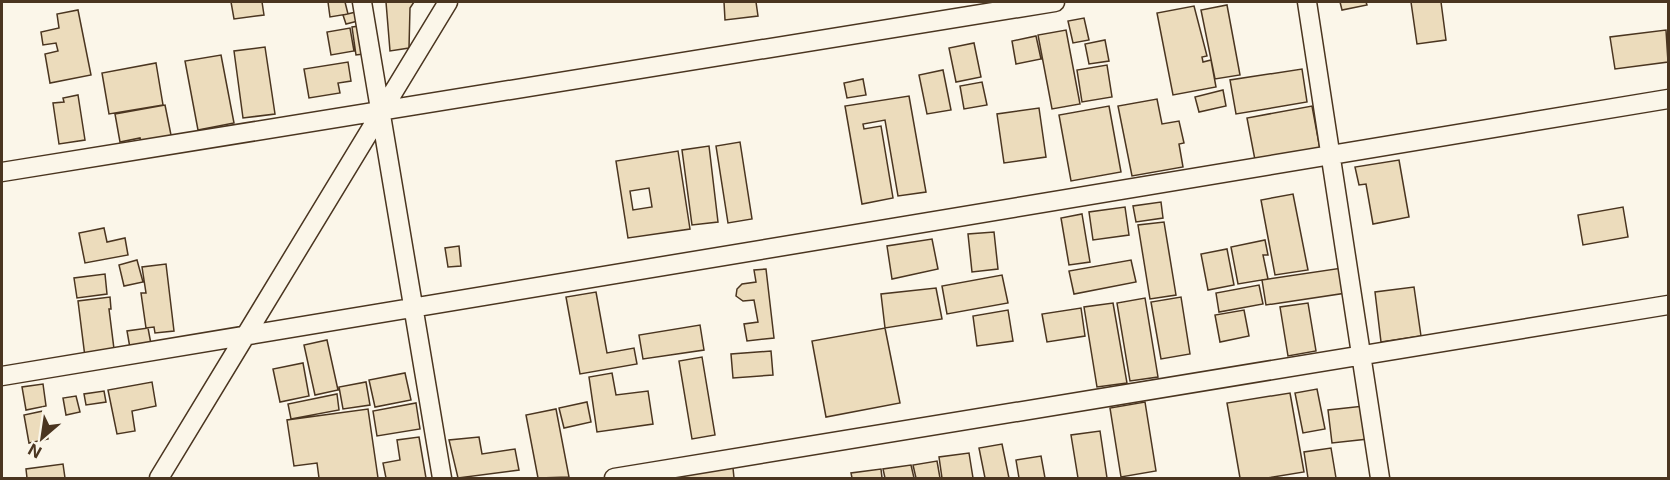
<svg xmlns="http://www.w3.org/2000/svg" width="1670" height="480" viewBox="0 0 1670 480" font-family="Inter,sans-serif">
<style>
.building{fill:#ecdcbc;stroke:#4a3520;stroke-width:1.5;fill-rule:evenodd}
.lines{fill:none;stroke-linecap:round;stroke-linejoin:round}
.street-casing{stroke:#4a3520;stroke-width:21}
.street{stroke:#fbf6e9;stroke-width:18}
</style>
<rect width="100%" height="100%" fill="#fbf6e9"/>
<path class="building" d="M231 2H262L264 15 234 19Z
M328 2H345L348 14 330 17Z
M386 2H414L410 8 409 48 390 51Z
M724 2H756L758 16 725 20Z
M1340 2H1366L1367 5 1342 10Z
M1411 2H1441L1446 40 1417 44Z
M1227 5 1240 75 1215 79 1201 10Z
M1194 6 1207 56 1202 57 1203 62 1211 60 1216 87 1173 95 1157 13Z
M78 10 91 75 50 83 45 54 58 51 56 43 43 45 41 32 59 28 57 14Z
M356 12 358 21 346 24 343 15Z
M1084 18 1089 40 1073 43 1068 21Z
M359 26 363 54 356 55 352 27Z
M350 28 354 51 331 55 327 32Z
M1066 30 1080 104 1052 109 1038 35Z
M1666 30 1668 62 1615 69 1610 37Z
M1036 36 1041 59 1016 64 1012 41Z
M1105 40 1109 61 1089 64 1085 44Z
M974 43 981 77 956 82 949 48Z
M265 47 275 114 243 118 234 51Z
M221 55 234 123 198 130 185 61Z
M348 62 351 81 338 83 340 93 309 98 304 69Z
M156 63 163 105 109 114 102 73Z
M1107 65 1112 97 1082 102 1077 70Z
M1302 69 1307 102 1236 114 1230 80Z
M943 70 951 110 927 114 919 75Z
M863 79 866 95 847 98 844 83Z
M982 82 987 105 964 109 960 86Z
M1223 90 1226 106 1199 112 1195 97Z
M78 95 85 140 59 144 53 103 64 102 63 98Z
M909 96 926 192 898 196 885 120 863 124 864 129 881 126 893 198 862 204 845 106Z
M1157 99 1162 124 1179 121 1184 143 1179 144 1183 167 1132 176 1118 106Z
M165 105 172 140 142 146 140 138 120 142 115 114Z
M1109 106 1121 172 1071 181 1059 115Z
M1312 106 1320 149 1255 160 1247 118Z
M1039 108 1046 157 1004 163 997 114Z
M740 142 752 219 728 223 716 146Z
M709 146 718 222 692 225 682 150Z
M678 151 690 229 628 238 616 161ZM649 188 652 207 633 210 630 191Z
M1399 160 1409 217 1373 224 1366 184 1359 185 1355 167Z
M1293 194 1308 270 1275 275 1261 200Z
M1161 202 1163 218 1136 222 1133 206Z
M1125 207 1129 235 1093 240 1089 212Z
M1623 207 1628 237 1583 245 1578 215Z
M1082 214 1090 262 1069 265 1061 218Z
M1164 222 1176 295 1150 299 1138 225Z
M104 228 107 242 125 238 128 255 85 263 79 233Z
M994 232 998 269 972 272 968 234Z
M932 239 938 269 892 279 887 246Z
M1265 240 1268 255H1263L1268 279 1238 284 1231 247Z
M459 246 461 266 448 267 445 248Z
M1227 249 1234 285 1208 290 1201 254Z
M137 260 143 282 124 286 119 265Z
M1131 260 1136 282 1074 294 1069 271Z
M166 264 174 331 155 333 154 327 146 328 141 293H146L142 267Z
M1342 268 1346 293 1266 305 1262 280Z
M766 269 774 338 747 341 744 324 758 322 754 300 743 301 736 296 737 289 742 284 756 282 754 270Z
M105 274 107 294 77 298 74 278Z
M1002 275 1008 303 947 314 942 286Z
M1259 285 1263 304 1219 312 1216 293Z
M1414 287 1421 336 1381 342 1375 292Z
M936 288 942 319 885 328 881 294Z
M596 292 607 353 634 348 637 364 580 374 566 297Z
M110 297 111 309H109L114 349 85 357 78 301Z
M1181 297 1190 354 1161 359 1151 302Z
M1145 298 1158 377 1130 381 1117 303Z
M1113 303 1127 383 1097 387 1084 307Z
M1308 303 1316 351 1288 356 1280 307Z
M1081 308 1085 336 1047 342 1042 314Z
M1008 310 1013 341 977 346 973 316Z
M1244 310 1249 336 1220 342 1215 315Z
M700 325 704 350 643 359 639 335Z
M148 328 151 344 130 348 127 331Z
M885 328 900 403 826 417 812 341Z
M327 340 338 390 315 395 304 345Z
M771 351 773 375 733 378 731 354Z
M702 357 715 435 692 439 679 361Z
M303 363 309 396 280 402 273 369Z
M405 373 411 400 375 407 369 380Z
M612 373 616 395 648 391 653 424 597 432 589 377Z
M152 382 156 406 132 411 135 431 117 434 108 390Z
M366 382 370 405 343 409 339 387Z
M43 384 46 406 26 410 22 387Z
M1317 389 1325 429 1303 433 1295 393Z
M104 391 106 402 86 405 84 394Z
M1290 393 1304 472 1267 478H1240L1227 403Z
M337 394 339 410 291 419 288 404Z
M76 396 80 412 66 415 63 398Z
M587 402 591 422 564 428 559 408Z
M1145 402 1156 471 1121 477 1110 408Z
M416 403 420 429 377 436 373 411Z
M1364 406 1368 439 1332 443 1328 410Z
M368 409 378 478H319L317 463 294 466 287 420Z
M556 409 569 477 538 478 526 415Z
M43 411 48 439 29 443 24 415Z
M1100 431 1107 478H1078L1071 435Z
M419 437 426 478H386L383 463 400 460 397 440Z
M479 437 482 454 515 449 519 470 458 478 449 440Z
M1002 444 1009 478H985L979 448Z
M1331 448 1336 478H1308L1304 452Z
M969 453 973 478H942L939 457Z
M1041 456 1045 478H1019L1016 460Z
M937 461 940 478H916L913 465Z
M63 464 65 478H27L26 469Z
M911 465 914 478H885L883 469Z
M733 468 734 478H678V475Z
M881 469 882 478H852L851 473Z"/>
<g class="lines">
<defs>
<path id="street" d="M362 2 442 478
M1307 2 1380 478
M2 172 1055 2
M2 376 1668 99
M159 478 448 2
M614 478 1668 305"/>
</defs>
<use href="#street" class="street-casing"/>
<use href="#street" class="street"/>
</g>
<rect width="1670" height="480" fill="none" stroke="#4a3520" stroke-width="6"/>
<g transform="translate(42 438) rotate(209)" stroke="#fbf6e9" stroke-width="4.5" paint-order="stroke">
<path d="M0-4.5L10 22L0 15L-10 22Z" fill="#4a3520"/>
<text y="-9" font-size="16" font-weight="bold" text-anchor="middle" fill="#4a3520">N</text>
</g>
</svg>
